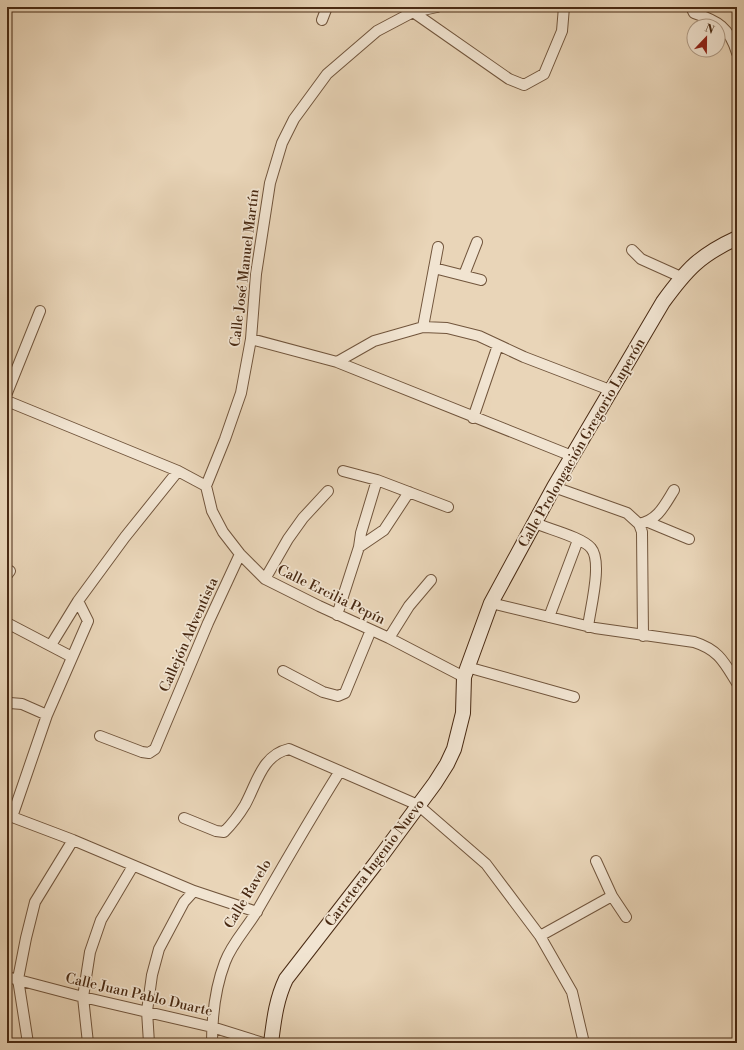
<svg xmlns="http://www.w3.org/2000/svg" width="744" height="1050" viewBox="0 0 744 1050" font-family="'Libre Bodoni',serif">
<style>
.lines{fill:none;stroke-linecap:round;stroke-linejoin:round}
.street-casing{stroke:#71553c;stroke-width:12}
.secondary-casing{stroke:#492a13;stroke-width:16}
.street{stroke:#f1e4d1;stroke-width:10}
.secondary{stroke:#f1e4d1;stroke-width:14}
.labels{text-anchor:middle;dominant-baseline:central;stroke-width:3.5;stroke-linejoin:round;paint-order:stroke}
.street-label{font-size:14px;fill:#492a13;stroke:#f1e4d1}
</style>
<rect width="100%" height="100%" fill="#e9d5b8"/>
<filter id="stains"><feTurbulence type="fractalNoise" baseFrequency=".005" numOctaves="4"/><feColorMatrix values="0 0 0 0 .2 0 0 0 0 .09 0 0 0 0 .02 0 0 0 .5 -.17"/></filter>
<radialGradient id="worn" r=".72"><stop offset=".6" stop-color="#630" stop-opacity="0"/><stop offset="1" stop-color="#630" stop-opacity=".3"/></radialGradient>
<g class="lines">
<defs>
<path id="street" d="M691 7 694 13C718 21 729 27 737 53
M413 12 509 79 524 85 544 74 562 31 564 7
M322 20 327 7
M632 250 641 259 681 277
M434 268 481 280
M464 275 477 242
M423 327 438 247
M251 339 337 362 572 456
M337 362 374 341 423 327 447 328 479 336 524 357 610 390
M7 393 40 311
M7 401 178 471 206 486 212 511 223 532 240 554 265 579 319 606 389 638 464 677
M473 418 498 345
M343 471 377 480 448 507
M206 486 225 439 241 393 251 339 256 274 270 183 282 143 294 119 327 74 377 31 413 12 437 7
M554 487 627 513 639 524 642 532 643 636
M648 522 689 539
M535 523C548 529 582 537 591 548 603 562 590 609 588 627
M639 524C658 520 664 506 674 490
M359 547 361 533 377 480
M7 575 10 571
M265 579 288 539 303 518 328 491
M491 603 595 628 694 642C719 650 724 662 737 683
M337 615 359 547 384 530 409 492
M549 617 578 540
M7 623 72 657
M389 638 409 606 431 580
M51 645 78 601 125 537 178 471
M467 667 574 697
M283 671 323 692 338 696 345 693 371 630
M7 705 10 703 22 704 47 715
M100 736 142 752 149 753 155 749 208 623 240 554
M7 815 73 840 194 891 257 912
M12 817 47 715 88 621 78 601
M184 818 216 831 224 832C232 824 239 815 245 805 257 783 262 755 289 749L418 805 486 864 540 936 572 992 584 1043
M612 896 626 917
M540 936 612 896 596 861
M7 977 83 997 212 1027 263 1043
M28 1043 18 979 26 938 35 902 73 840
M88 1043 83 997 90 952 101 920 133 866
M149 1043 147 1011 152 975 159 949 184 902 194 891
M212 1043C212 1016 215 988 225 962 232 943 247 928 257 911 284 864 311 817 340 771"/>
<path id="secondary" d="M271 1043C274 1020 276 1000 286 979L376 863 435 783 447 764 454 749 463 713 464 677 491 603 554 487 663 302C687 269 700 255 737 238"/>
</defs>
<use href="#street" class="street-casing"/>
<use href="#secondary" class="secondary-casing"/>
<use href="#street" class="street"/>
<use href="#secondary" class="secondary"/>
</g>
<g class="labels">
<g class="street-label">
<text transform="translate(245 268) rotate(-83)">Calle José Manuel Martín</text>
<text transform="translate(582 443) rotate(-60)">Calle Prolongación Gregorio Luperón</text>
<text transform="translate(331 595) rotate(26)">Calle Ercilia Pepín</text>
<text transform="translate(189 635) rotate(-66)">Callejón Adventista</text>
<text transform="translate(375 863) rotate(-53)">Carretera Ingenio Nuevo</text>
<text transform="translate(248 894) rotate(-59)">Calle Ravelo</text>
<text transform="translate(139 995) rotate(13)">Calle Juan Pablo Duarte</text>
</g>
</g>
<rect width="744" height="1050" fill="none" stroke="#e9d5b8" stroke-width="24"/>
<rect x="8" y="8" width="728" height="1034" fill="none" stroke="#492a13" stroke-width="2"/>
<rect x="12" y="12" width="720" height="1026" fill="none" stroke="#492a13"/>
<g transform="translate(706 38) rotate(22)"><circle r="19" fill="#f1e4d1" stroke="#ae9a85"/>
<path d="M0-3L7 15L0 10L-7 15Z" fill="#8f2418"/>
<text y="-6" font-size="11" font-weight="bold" text-anchor="middle" fill="#492a13">N</text>
</g>
<rect width="100%" height="100%" filter="url(#stains)"/>
<rect width="100%" height="100%" fill="url(#worn)"/>
</svg>
